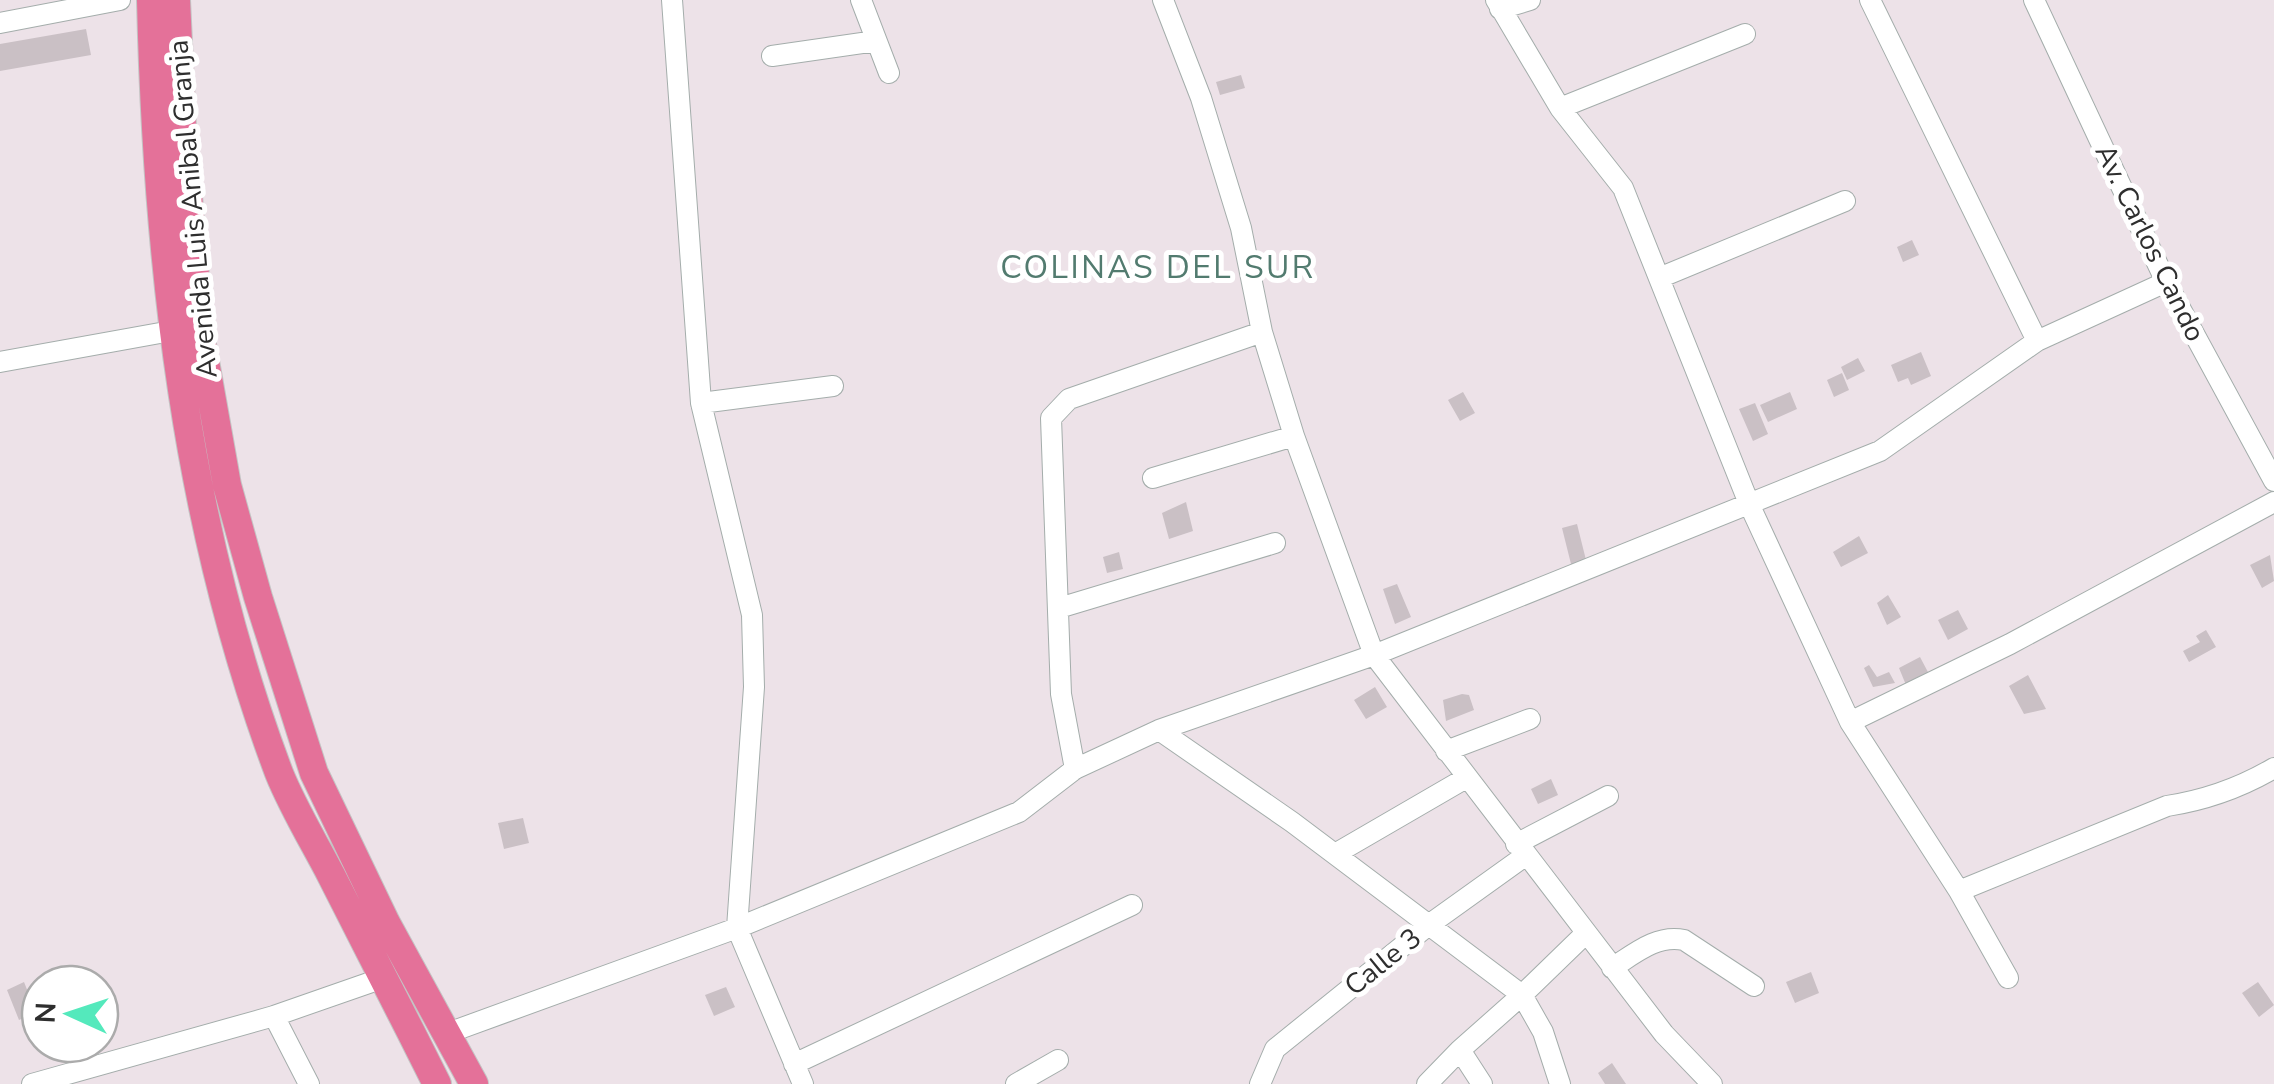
<svg xmlns="http://www.w3.org/2000/svg" width="2274" height="1084" viewBox="0 0 2274 1084" font-family="'Nunito Sans',sans-serif">
<style>
.building{fill:#cac0c5}
.lines{fill:none;stroke-linecap:round;stroke-linejoin:round}
.minor-casing{stroke:#a4adab;stroke-width:22}
.major-casing{stroke:#c4c4c4;stroke-width:30}
.minor{stroke:#fff;stroke-width:20}
.major{stroke:#e47199;stroke-width:28}
.labels{text-anchor:middle;dominant-baseline:central;stroke-width:10;stroke-linejoin:round;paint-order:stroke}
.street-label{font-size:28px;fill:#2e2e2e;stroke:#fff}
.quarter-label{font-size:32px;letter-spacing:2.5px;fill:#527b6f;stroke:#fff}
</style>
<rect width="100%" height="100%" fill="#ede2e8"/>
<path class="building" d="M86 29 91 55 0 71V44Z
M1241 75 1245 88 1220 95 1216 82Z
M1912 240 1919 255 1903 262 1897 247Z
M1921 352 1931 376 1911 385 1908 378 1898 382 1891 365Z
M1858 358 1865 371 1847 380 1841 367Z
M1842 373 1849 390 1834 397 1827 380Z
M1463 392 1475 413 1460 421 1448 400Z
M1790 392 1797 409 1768 422 1760 405Z
M1755 403 1768 434 1753 441 1739 409Z
M1186 502 1193 531 1169 539 1162 513Z
M1577 524 1587 564 1572 568 1562 528Z
M1859 536 1868 553 1841 567 1833 552Z
M1119 552 1123 569 1107 573 1103 557Z
M2270 555 2274 581 2262 588 2250 565Z
M1397 584 1411 617 1395 624 1383 589Z
M1888 595 1901 617 1887 625 1877 603Z
M1958 610 1968 629 1948 640 1938 620Z
M2206 630 2216 647 2189 662 2183 651 2200 642 2196 636Z
M1920 657 1929 674 1906 685 1899 668Z
M1869 665 1877 677 1889 672 1895 683 1873 687 1864 668Z
M2028 675 2046 709 2024 714 2009 686Z
M1375 687 1387 707 1366 719 1354 700Z
M1462 694 1469 695 1474 710 1446 721 1443 700Z
M1551 779 1558 795 1538 804 1531 789Z
M523 818 529 843 504 849 498 823Z
M1811 972 1819 993 1795 1003 1786 982Z
M24 982 36 1012 19 1020 7 990Z
M2258 982 2274 1005 2259 1017 2242 993Z
M726 987 735 1007 714 1016 705 995Z
M1612 1063 1626 1084H1605L1598 1073Z"/>
<g class="lines">
<defs>
<path id="minor" d="M672 0 701 403 752 615 754 687 737 928 803 1084
M861 0 889 73
M1163 0 1201 98 1241 228 1262 332 1294 436 1374 655 1664 1034 1712 1084
M1496 0 1560 108 1623 188 1750 506 1850 722 1959 891 2008 978
M1870 0 2037 341
M2034 0 2166 282 2274 481
M1500 9 1530 0
M0 23 120 0
M772 56 876 41
M1560 108 1745 34
M1659 278 1845 201
M0 362 171 331
M701 403 833 386
M1153 478 1294 436
M1059 608 1275 543
M1850 722 2010 644 2274 502
M1159 730 1292 822 1522 995 1460 1050 1482 1084
M1446 751 1530 719
M1075 769 1061 694 1051 418 1069 399 1262 332
M1516 844 1608 796
M1335 854 1466 778
M1959 891 2167 806C2206 800 2240 788 2274 768
M1612 968C1634 954 1657 934 1684 940L1754 986
M274 1016 309 1084
M448 1033 737 928 1019 812 1075 769 1159 730 1374 655 1880 451 2037 341 2166 282
M794 1064 1132 905
M32 1084 274 1016 383 978
M1016 1084 1058 1060
M1260 1084 1275 1049 1430 924 1525 856
M1427 1084 1460 1050
M1560 1084 1543 1032 1522 995 1585 934"/>
<path id="major" d="M151 0C157 262 186 526 279 773 293 808 314 842 331 875 366 944 402 1014 437 1084
M176 0 182 127 200 333 227 485 258 597 314 773 386 923 474 1084"/>
</defs>
<use href="#minor" class="minor-casing"/>
<use href="#major" class="major-casing"/>
<use href="#minor" class="minor"/>
<use href="#major" class="major"/>
</g>
<g class="labels">
<g class="street-label">
<text transform="translate(193 209) rotate(-95)">Avenida Luis Anibal Granja</text>
<text transform="translate(2150 243) rotate(64)">Av. Carlos Cando</text>
<text transform="translate(1383 962) rotate(-39)">Calle 3</text>
</g>
<g class="quarter-label">
<text x="1158" y="267">COLINAS DEL SUR</text>
</g>
</g>
<g transform="translate(70 1014) rotate(273)"><circle r="48" fill="#ffffff" stroke="#ababab" stroke-width="2.5"/>
<path d="M0-8L18 38L0 25L-18 38Z" fill="#54e9bc"/>
<text y="-15" font-size="28" font-weight="bold" text-anchor="middle" fill="#2e2e2e">N</text>
</g>
</svg>
